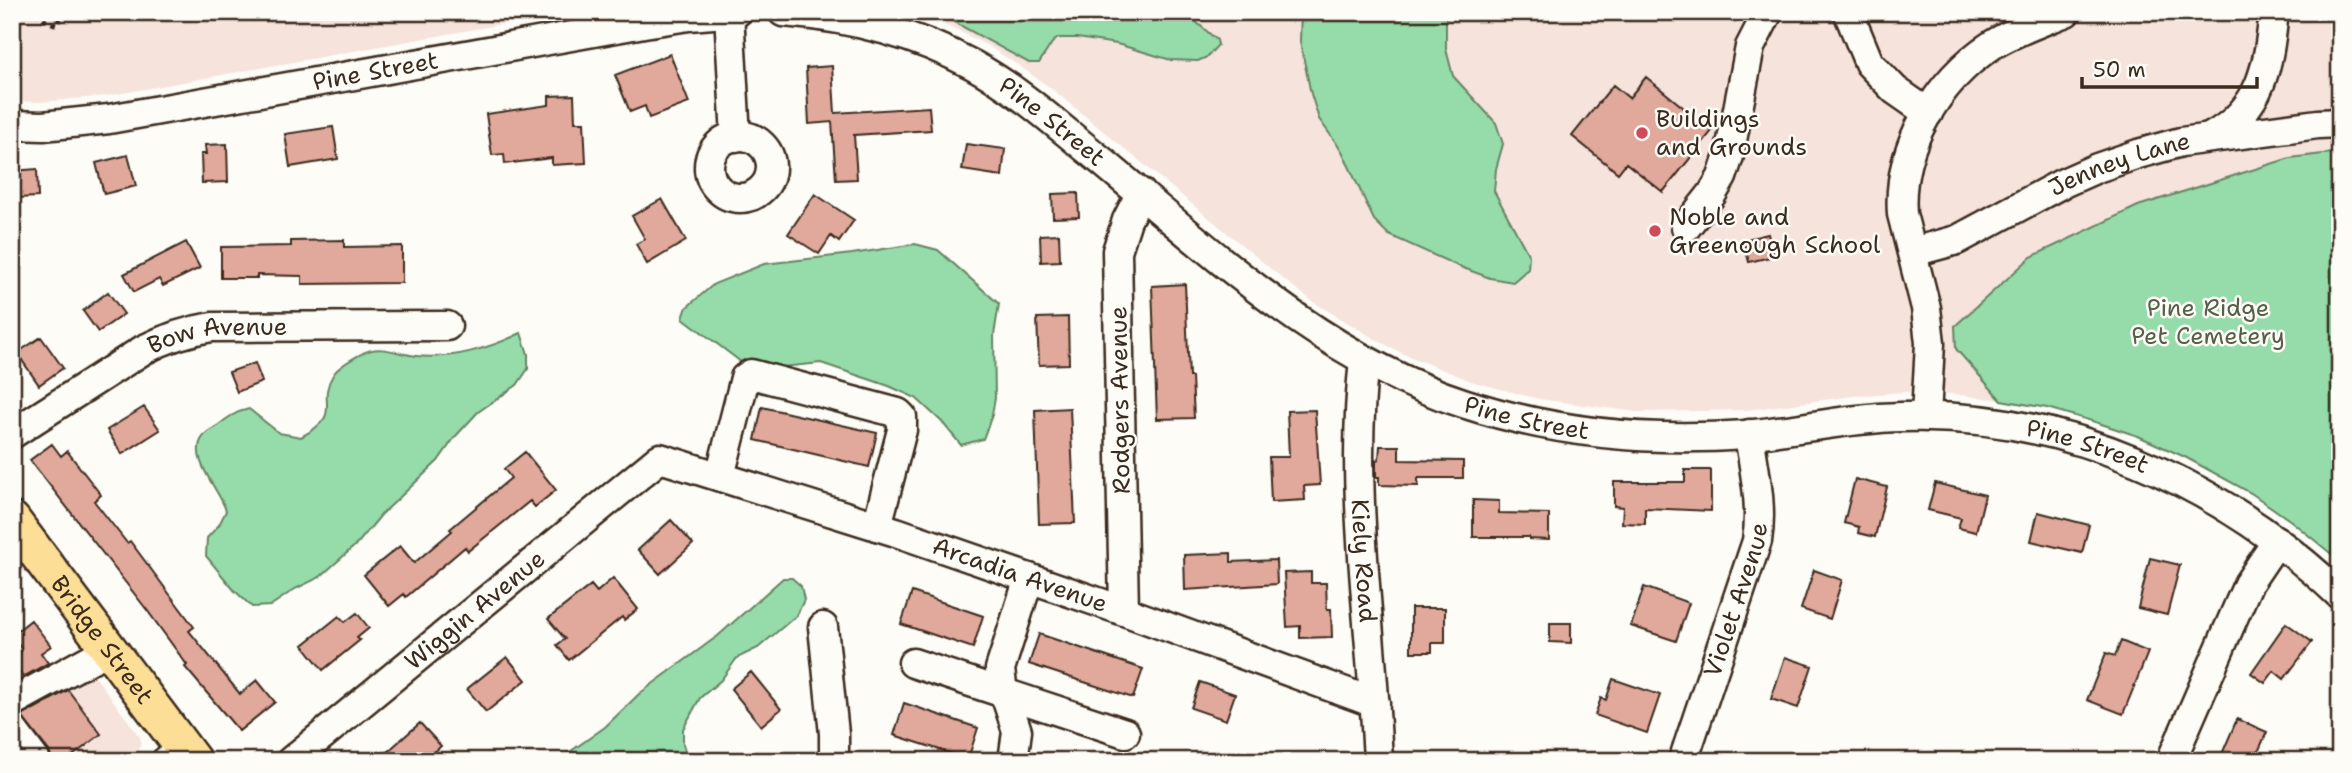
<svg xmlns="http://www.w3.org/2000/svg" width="2352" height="773" viewBox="0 0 2352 773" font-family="'Shantell Sans',sans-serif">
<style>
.built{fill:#f5e3dc}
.green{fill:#95dcaa;stroke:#688364;stroke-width:2}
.building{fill:#e1a89c;stroke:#3b2a1e;stroke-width:2}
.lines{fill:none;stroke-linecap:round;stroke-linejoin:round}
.minor-casing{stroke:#3b2a1e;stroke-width:33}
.major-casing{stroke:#3b2a1e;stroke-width:40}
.path{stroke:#3b2a1e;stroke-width:4.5;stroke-dasharray:5 5;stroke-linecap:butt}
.minor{stroke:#fdfcf7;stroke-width:28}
.major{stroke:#fcde96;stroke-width:35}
.poi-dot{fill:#d1495b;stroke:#fdfcf7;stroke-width:2.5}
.labels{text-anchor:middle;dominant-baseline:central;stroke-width:5;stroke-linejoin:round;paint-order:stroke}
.street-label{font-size:24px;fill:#3b2a1e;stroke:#fdfcf7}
.poi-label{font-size:24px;fill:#3b2a1e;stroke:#fdfcf7;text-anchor:start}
.park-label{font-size:24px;fill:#565f48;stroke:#fdfcf7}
</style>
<rect width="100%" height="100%" fill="#fdfcf7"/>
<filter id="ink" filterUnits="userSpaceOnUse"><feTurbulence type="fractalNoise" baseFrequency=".0143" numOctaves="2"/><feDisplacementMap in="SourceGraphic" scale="14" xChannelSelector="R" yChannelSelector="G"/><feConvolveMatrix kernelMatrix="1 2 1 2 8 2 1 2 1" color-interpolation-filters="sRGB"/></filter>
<g filter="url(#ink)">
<path class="built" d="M12 12H569L106 96 42 102 12 101Z
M911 12H2340V152L2290 158 2138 206 1956 349 2001 400 1952 394 1903 392 1853 396 1747 410 1637 412 1539 399 1474 382 1408 356 1375 339 1315 303 1287 282 1052 89 1021 67 990 47 957 30Z
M80 656 140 737 141 744 137 753 130 761H12V690Z"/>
<path class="green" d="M936 12H1196L1195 21 1217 40 1218 45 1207 57 1198 61 1171 60 1117 44 1077 38H1058L1052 43 1039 63H1029Z
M1301 12H1446V49L1453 76 1496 123 1503 144 1496 169 1494 191 1529 256 1528 269 1513 282 1490 278 1458 266 1389 235 1374 220 1342 151 1319 119 1311 94 1300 41Z
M2340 152V561L2291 521 2251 493 2185 457 2138 436 2092 421 2047 408 2001 400 1956 349 1955 326 2031 257 2138 206 2290 158Z
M915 244 938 250 999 304 994 335 995 398 992 415 983 439 961 445 942 422 916 398 889 386 821 363 772 368 745 365 683 318 687 307 714 284 764 264 852 254Z
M521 333 528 354V369L517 385 478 412 455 437 438 461 381 515 358 543 320 577 295 589 270 606 252 607 234 590 206 556 207 538 219 525 226 511C221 491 187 458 203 437 205 433 212 429 216 427 227 418 235 412 249 409L279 433 301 437C346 413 315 404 333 375 338 366 354 358 363 353 381 344 398 354 416 356 451 360 491 348 521 333Z
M783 578H792L801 586 804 600 797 615 758 648 737 658 721 680 700 698 683 729V744L688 761H557L605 727 639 694 719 635Z"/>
<path class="building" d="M670 54 689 103 649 118 645 106 630 112 615 75Z
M832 66 835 113 929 107 931 130 854 135 857 179 836 180 832 122 809 124 806 68Z
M1646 77 1712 131 1663 192 1626 163 1618 173 1572 136 1613 85 1629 98Z
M574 95 575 122H584L586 163 552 165V158L505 164 504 154 492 155 486 114 549 105V96Z
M333 127 338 159 290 167 285 134Z
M227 144 228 182 202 183 201 154H206L205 145Z
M966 144 1005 149 1002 176 962 170Z
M128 155 136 186 104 194 96 163Z
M37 169 38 197 17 198V190H12V171Z
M1078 193 1079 217 1053 218 1052 194Z
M815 194 854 220 839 242 831 236 819 254 788 234Z
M662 199 686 241 647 264 636 244 645 239 632 216Z
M1059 234 1060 261 1041 262 1040 235Z
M1768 234 1774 256 1749 262 1743 240Z
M344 240V247L402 246V283L302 284V276L257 275V278H221V247L291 246V241Z
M186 242 200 268 163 286 159 279 134 292 124 274Z
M1185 284 1189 377H1192L1194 418 1157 419 1152 286Z
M108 292 124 314 98 332 83 311Z
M1068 317 1069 364 1039 365 1037 318Z
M41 337 63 368 39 385 17 353Z
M255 363 262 382 237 392 229 372Z
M144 407 160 430 122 454 107 430Z
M762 407 877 433 869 467 755 440Z
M1070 408 1075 523 1039 524 1035 410Z
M1315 410 1320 485 1304 486 1305 500 1271 502 1269 457H1289L1287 411Z
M52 444 61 456 67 451 101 495 94 501 127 543 130 541 194 627 189 631 240 694 257 680 275 702 239 731 185 667 187 665 147 610 30 460Z
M1380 446H1399V460L1463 461V478H1418V486L1379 485V477H1376V460L1379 459Z
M525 452 556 490 535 507 530 501 468 551 465 547 406 597 404 594 389 606 364 575 400 546 414 563 452 531 450 529 511 478 504 469Z
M1685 470H1711V511L1645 508V524L1622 523 1623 507 1614 506V482H1685Z
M1855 479 1887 487 1875 537 1858 533 1859 527 1844 523Z
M1935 483 1985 495 1976 532 1958 528 1961 518 1928 510Z
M1473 500 1499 501V513L1549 514V540L1529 539V537H1473Z
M2038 512 2089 525 2082 553 2031 541Z
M671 520 693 544 660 574 638 550Z
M1231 553V562L1276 560 1277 584 1185 590 1184 555Z
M2150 558 2180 565 2167 615 2138 608Z
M1814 570 1842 580 1830 619 1801 609Z
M1311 572V583H1326L1327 609H1331L1332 637 1300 638V626L1287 627 1284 573Z
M613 578 638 609 624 620 622 617 569 660 557 645 565 639 548 619 591 585 597 592Z
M1644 587 1689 603 1676 641 1631 626Z
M912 592 983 616 973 648 901 624Z
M1411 608H1445V643H1432V652H1411Z
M357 613 369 628 357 638 360 640 323 670 303 645 339 616 345 622Z
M31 620 51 646 41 653 48 663 23 677 12 662V658L22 650 12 635Z
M1550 623H1571V643L1550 642Z
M2286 623 2312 642 2284 679 2274 671 2265 683 2251 673Z
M1039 634 1143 669 1133 698 1029 664Z
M2121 641 2148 652 2123 714 2087 700 2106 653 2115 656Z
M507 657 526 680 486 712 467 689Z
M1785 657 1812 666 1798 708 1771 699Z
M751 672 781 709 761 726 731 689Z
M1613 679 1660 695 1647 733 1595 715 1601 698 1606 700Z
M1200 682 1235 694 1226 720 1191 708Z
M68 690 101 734 66 761H52L49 751 21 716Z
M904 703 978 728 968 759 894 735Z
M2237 719 2267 732 2254 761H2219Z
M420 723 441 746 425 761H377Z"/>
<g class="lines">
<defs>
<g id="minor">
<path id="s1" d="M783 12C849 17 914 33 973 65 1019 90 1058 126 1098 158 1212 252 1321 357 1463 403 1554 433 1651 442 1746 435 1798 430 1849 418 1901 417 2064 411 2224 484 2340 595"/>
<path d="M1848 12 1869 63 1895 90 1928 113"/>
<path d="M729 13 736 137"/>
<path id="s2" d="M12 125 43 126 109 119 644 23 689 16 737 12"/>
<circle cx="740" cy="167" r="31"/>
<path d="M2211 137C2263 108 2268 66 2274 12"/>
<path d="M1686 227 1712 194 1722 177 1729 156 1750 47 1768 12"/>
<path id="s3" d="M1913 252 1957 240 2061 184 2097 168 2138 154 2181 142 2318 124 2340 123"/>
<path id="s4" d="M1364 360C1349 493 1372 628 1378 761"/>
<path d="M1926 416 1930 343 1926 308 1902 214C1897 148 1937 81 1992 45 2014 31 2041 22 2066 12"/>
<path id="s5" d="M12 434 143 350C166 338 186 331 212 327L447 326"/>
<path d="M720 476 745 378 751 374 898 413 902 417V430L877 526"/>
<path d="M1124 611 1117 251 1127 220 1141 193"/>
<path d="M823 627 834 734V761"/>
<path d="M913 663 1125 733"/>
<path d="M12 702 109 649"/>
<path d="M12 729 36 761"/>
<path d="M166 761 184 750"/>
<path id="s6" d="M291 761 660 458 896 532 1124 611 1375 703"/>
<path d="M1013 761 1017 731 1002 685 1000 669 1029 578"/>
<path id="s7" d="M1683 761 1757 541C1763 505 1754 470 1749 434"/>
<path d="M2171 761 2248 584 2277 541"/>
</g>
<g id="major">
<path id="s8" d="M12 520 193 761"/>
</g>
</defs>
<use href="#minor" class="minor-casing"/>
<use href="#major" class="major-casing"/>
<path class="path" d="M35 12 47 22 58 25 61 12
M120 12 134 21 144 12"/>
<use href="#minor" class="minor"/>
<use href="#major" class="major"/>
</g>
</g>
<g class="poi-dot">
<circle cx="1642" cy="133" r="7"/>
<circle cx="1655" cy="231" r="7"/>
</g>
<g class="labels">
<g class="street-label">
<text stroke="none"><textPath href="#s2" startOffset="368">Pine Street</textPath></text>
<text stroke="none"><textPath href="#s1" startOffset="296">Pine Street</textPath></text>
<text stroke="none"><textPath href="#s3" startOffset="226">Jenney Lane</textPath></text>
<text stroke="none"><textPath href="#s5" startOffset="233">Bow Avenue</textPath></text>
<text transform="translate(1120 400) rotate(-91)">Rodgers Avenue</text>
<text stroke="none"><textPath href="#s1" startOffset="863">Pine Street</textPath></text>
<text stroke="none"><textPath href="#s1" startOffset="1430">Pine Street</textPath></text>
<text stroke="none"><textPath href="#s4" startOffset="201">Kiely Road</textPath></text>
<text stroke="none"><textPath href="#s6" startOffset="856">Arcadia Avenue</textPath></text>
<text stroke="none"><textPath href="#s7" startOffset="170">Violet Avenue</textPath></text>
<text stroke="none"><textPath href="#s6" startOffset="238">Wiggin Avenue</textPath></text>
<text stroke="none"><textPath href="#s8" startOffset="150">Bridge Street</textPath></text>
</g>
<g class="poi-label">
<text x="1656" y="119">Buildings<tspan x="1656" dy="28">and Grounds</tspan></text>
<text x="1669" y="217">Noble and<tspan x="1669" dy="28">Greenough School</tspan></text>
</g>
<g class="park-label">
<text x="2208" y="308">Pine Ridge<tspan x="2208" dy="28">Pet Cemetery</tspan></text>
</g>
</g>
<rect width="2352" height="773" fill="none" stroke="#fdfcf7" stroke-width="42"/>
<rect x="21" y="21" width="2310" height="731" fill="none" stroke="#3b2a1e" stroke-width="2.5" filter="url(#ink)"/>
<path d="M2082 77v10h175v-10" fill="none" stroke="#3b2a1e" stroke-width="3.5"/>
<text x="2093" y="77" font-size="21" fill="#3b2a1e" stroke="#fdfcf7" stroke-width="5" paint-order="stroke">50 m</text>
</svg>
